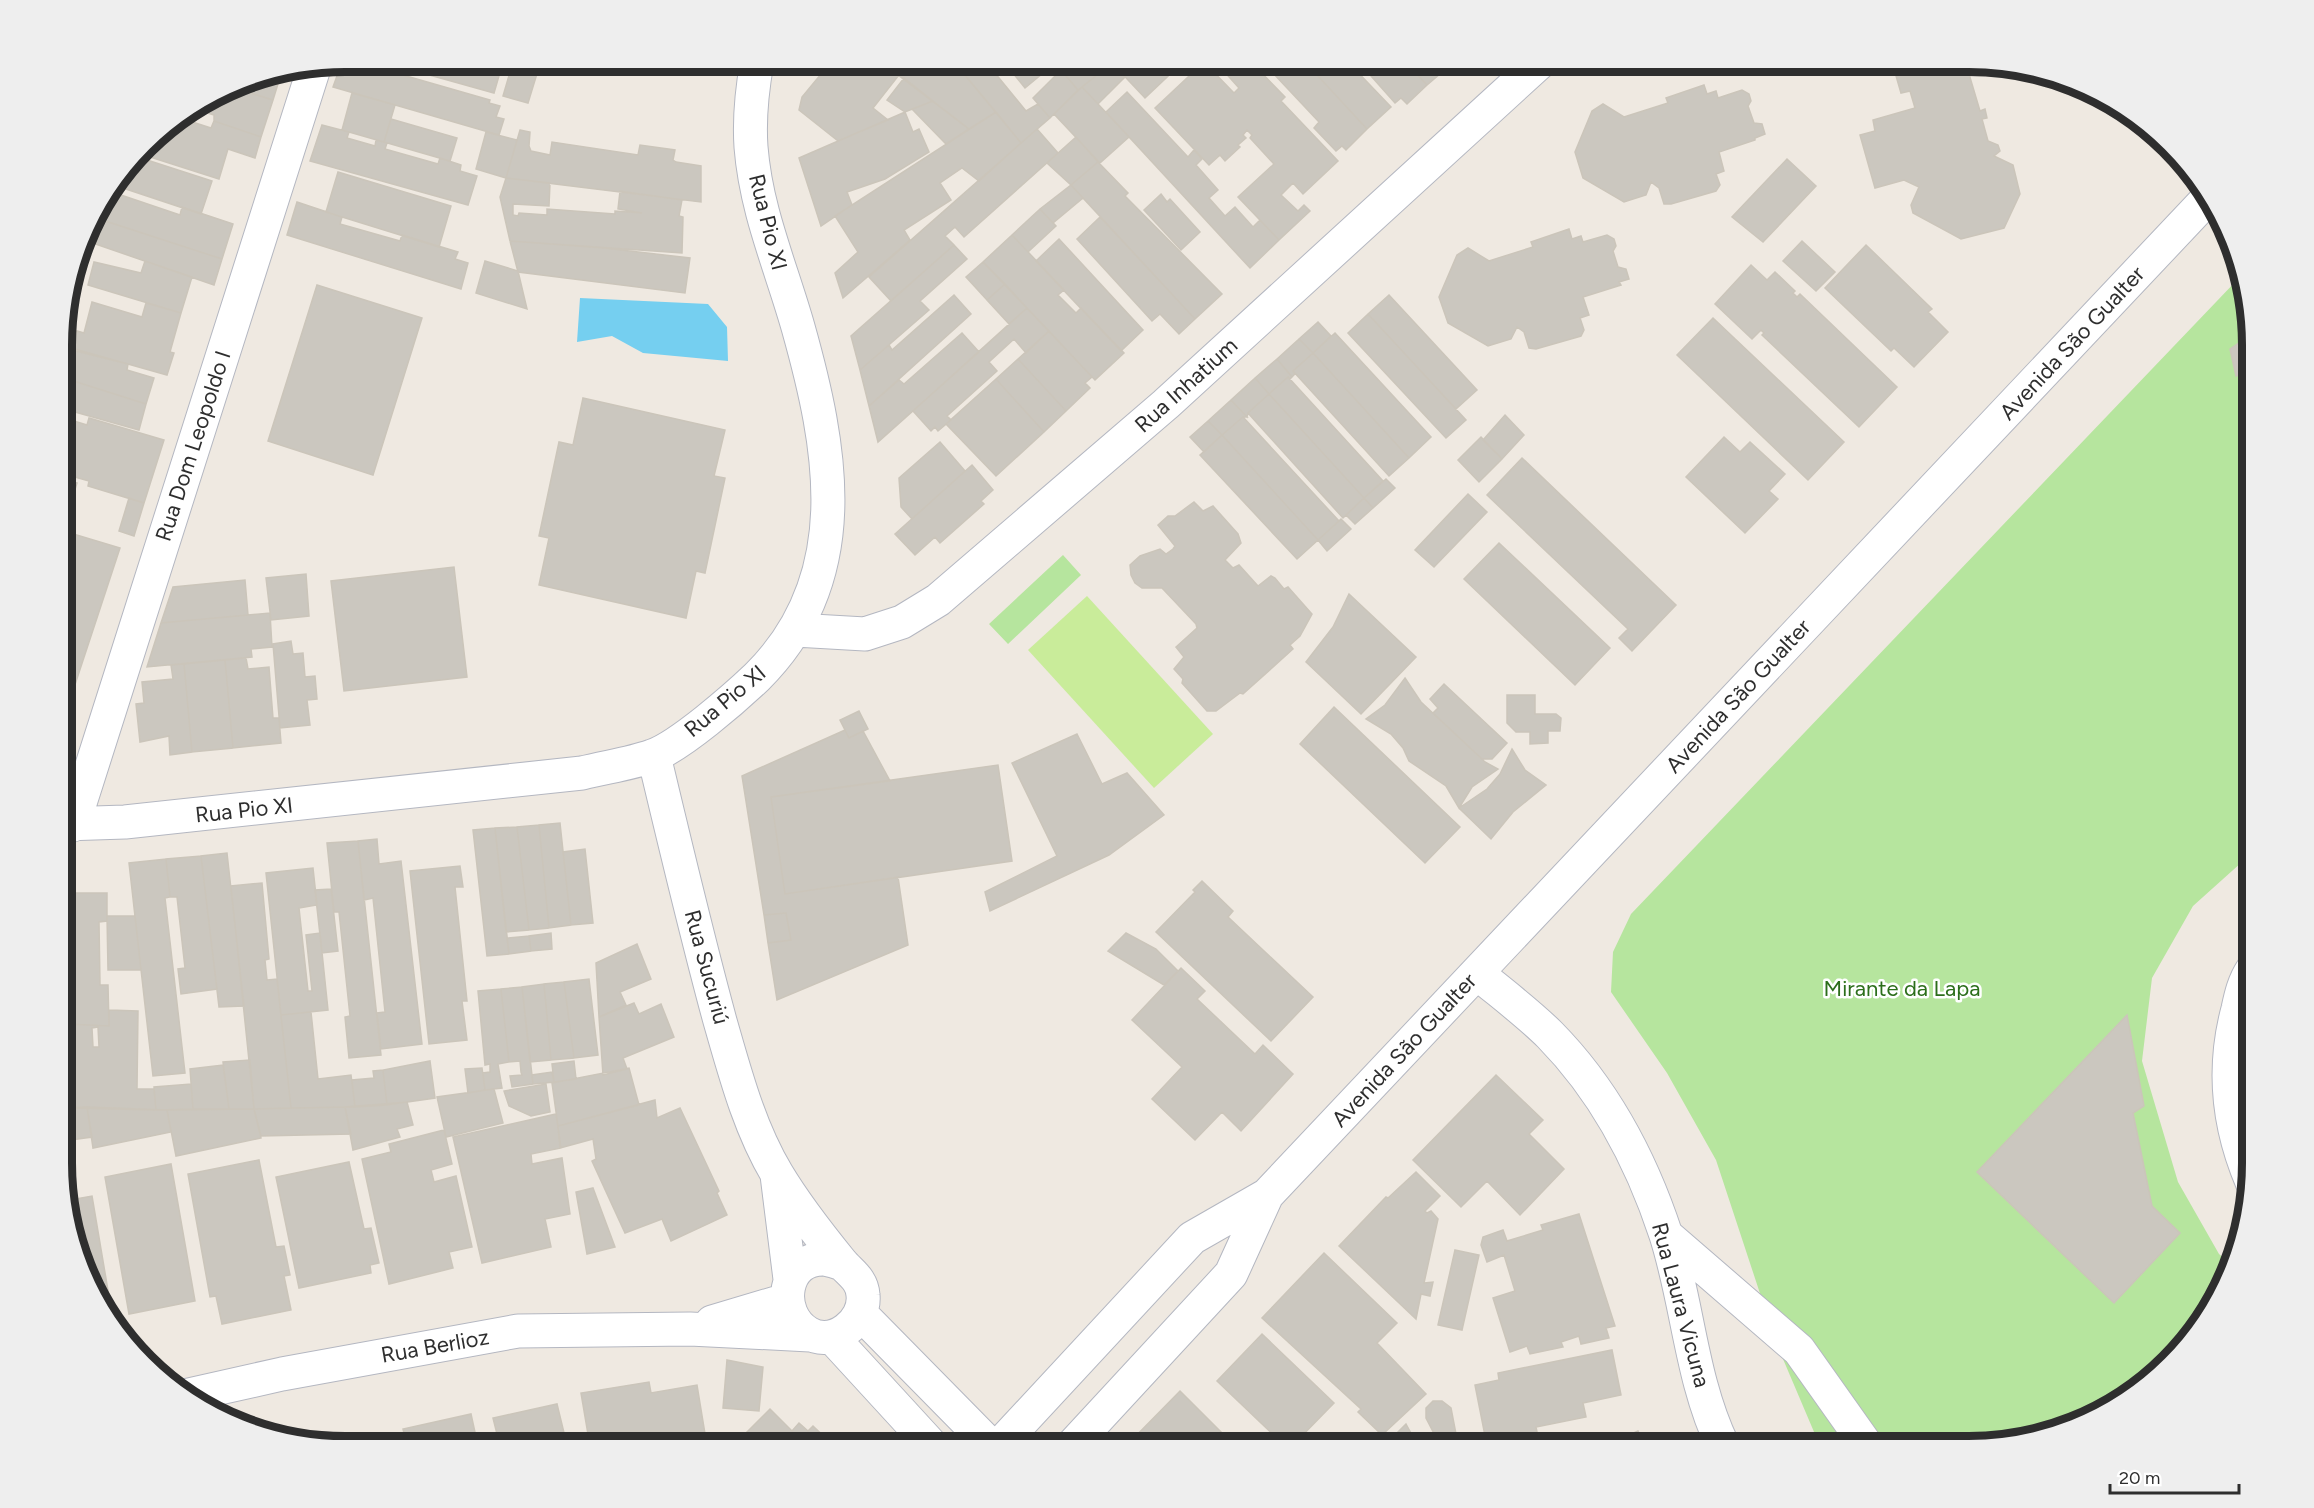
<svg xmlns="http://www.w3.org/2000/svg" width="2314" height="1508" viewBox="0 0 2314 1508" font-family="Figtree,sans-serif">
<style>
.green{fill:#b6e59e}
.pitch{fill:#c9ec9a}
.water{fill:#75cff0}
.building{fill:#cbc7bf;stroke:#cbc5ba;stroke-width:1.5;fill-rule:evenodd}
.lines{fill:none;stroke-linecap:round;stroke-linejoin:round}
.minor-casing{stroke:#b4b7c1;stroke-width:35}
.minor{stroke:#fff;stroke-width:33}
.labels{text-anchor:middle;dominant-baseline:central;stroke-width:5;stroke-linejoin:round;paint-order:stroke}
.street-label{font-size:22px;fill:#2e2e2e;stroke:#fff}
.park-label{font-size:22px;fill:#2c6e1b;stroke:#fff}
.rim{fill:none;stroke:#2e2e2e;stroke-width:8}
</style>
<rect width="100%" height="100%" fill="#efe9e1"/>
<path class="green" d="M2238 279 2252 327V853L2193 906 2152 978 2142 1061 2178 1182 2219 1254 2232 1265 2205 1321 2111 1409 1987 1446H1820L1777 1345 1716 1160 1667 1073 1611 992 1613 952 1631 914Z
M1063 555 1081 575 1008 644 989 624Z"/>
<path class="pitch" d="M1087 596 1213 734 1154 788 1028 650Z"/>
<path class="water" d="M580 298 708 304 727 327 728 361 643 353 612 336 577 342Z"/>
<path class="building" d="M342 62H369L368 65 490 100 489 103 500 106 496 117 504 119 499 135 333 87Z
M383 62H503L494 93Z
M513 62 539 67 528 103 503 96Z
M831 62H881L899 75 873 108 888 120 838 141 799 110 802 97Z
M881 62H954L996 112 969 129Z
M954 62H986L1026 111 1038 104 1050 118 1021 143Z
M1004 62H1042L1048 69 1025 88Z
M1054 62H1109L1111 64 1078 90Z
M1114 62H1183L1145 98 1112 63Z
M1204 62 1234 93 1239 88 1221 68 1225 62H1251L1285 97 1281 101 1338 161 1303 194 1293 183 1281 195 1298 211 1304 205 1310 211 1279 240 1238 197 1274 164 1250 138 1252 135 1247 130 1243 135 1246 138 1238 145 1240 147 1225 161 1220 155 1209 165 1155 108Z
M1251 62H1272L1261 72Z
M1285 62H1305L1367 129 1346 150 1342 146 1336 151 1314 128 1319 122 1273 73Z
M1305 62H1348L1391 107 1367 129Z
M1366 62H1405L1427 85 1407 104 1401 98 1395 103 1371 76 1375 71Z
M1405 62H1454L1427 85Z
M1892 62H1962L1963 66 1972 64 1975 73 1969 74 1980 111 1985 109 1987 118 1982 119 1988 141 1998 145 2000 151 1994 156 2013 165 2020 194 2004 228 1961 239 1913 213 1911 205 1919 187 1904 180 1875 188 1860 135 1875 131 1873 120 1915 108 1910 91 1901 93Z
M1112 63 1125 77 1098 104 1082 87Z
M1061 70 1078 90 1050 118 1033 98Z
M281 74 273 100 231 87 237 83Z
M904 78 933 101 905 112 887 100Z
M1704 85 1707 94 1716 91 1718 98 1742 90 1749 94 1751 101 1748 106 1754 123 1762 124 1765 134 1755 138V140L1719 152 1724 171 1716 174 1720 185 1716 191 1671 204H1664L1659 188 1651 182 1646 195 1624 202 1583 178 1575 152 1592 111 1603 104 1624 117 1668 103 1666 98Z
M231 87 273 100 261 137 214 121V115L195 109Z
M1082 87 1129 137 1100 163 1054 114Z
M2082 87 2127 109 2140 123 2131 125 2083 99Z
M1127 92 1188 157 1194 150 1202 159 1196 165 1218 190 1209 198 1225 216 1235 207 1253 227 1260 220 1279 240 1250 268 1106 112Z
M352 93 395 105 384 142 342 130Z
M933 101 969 129 946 144 912 109Z
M905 112 913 132 919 129 929 152 885 179 847 192 852 205 821 226 799 158Z
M996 112 1021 143 979 181 962 168 940 183 951 200 904 230 910 240 843 298 835 273 858 252 835 216Z
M180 118 211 128 214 121 261 137 255 158 228 149 219 179 141 154 158 132Z
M391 119 457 138 450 161 384 142Z
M322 125 349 132 347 138 375 146 376 140 384 142 387 143 385 149 438 164 440 158 461 165 460 171 477 176 468 205 310 161Z
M1037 129 1058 153 964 237 955 227 945 236 954 245 891 301 869 277Z
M520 130 530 132 529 146 531 151 550 155 552 142 638 155 640 145 675 150 673 160 676 162 701 166V202L506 178Z
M486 132 517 140 506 178 476 169Z
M1076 137 1098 162 1071 185 1047 163Z
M141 154 148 156 147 160 212 181 201 214 117 186Z
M1787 159 1816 186 1763 242 1732 217Z
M1098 162 1128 193 1125 196 1222 294 1195 319 1071 185Z
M338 172 451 206 439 247 326 212Z
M506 178 550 183 549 206 513 204V215L518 216 519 213 547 215V209L615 214V211L642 213 618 209 620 191 682 200 679 216 683 217 682 253 510 241 500 197Z
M1071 185 1083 198 1053 223 1040 209Z
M112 192 180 215 182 207 233 224 222 259 93 217Z
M1161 194 1167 202 1170 199 1200 232 1181 250 1144 210Z
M297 202 342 217 340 224 400 241 402 235 458 252 455 259 468 263 461 289 287 235Z
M1040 209 1056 226 1028 252 1012 235Z
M93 217 222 259 214 285 84 240Z
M1100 217 1195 319 1179 334 1160 314 1152 321 1077 239Z
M1569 229 1572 239 1581 236 1583 242 1607 235 1614 239 1616 246 1613 251 1618 267 1626 269 1629 279 1619 282 1621 285 1583 297 1589 315 1580 318 1584 330 1581 336 1536 349 1529 348 1524 332 1517 327 1511 339 1488 346 1448 323 1439 297 1457 255 1468 248 1489 261 1533 247 1531 242Z
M1012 235 1064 290 1058 295 1076 313 1081 308 1124 353 1095 380 983 262Z
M1059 239 1143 330 1121 351 1036 261Z
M510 241 604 248 690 258 685 293 518 272Z
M1802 241 1835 272 1816 291 1783 261Z
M954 245 967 259 920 301 929 310 860 370 851 336Z
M1866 245 1932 309 1928 312 1948 332 1914 367 1894 348 1891 351 1825 288Z
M145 261 192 277 181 313 88 285 94 262 141 273Z
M485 261 518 271 527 309 476 293Z
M983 262 1005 284 987 300 966 277Z
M1751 265 1767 280 1775 272 1795 291 1793 293 1797 297 1800 294 1897 387 1859 427 1762 335 1764 333 1761 330 1752 339 1715 304Z
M1005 284 1027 308 1009 324 987 300Z
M317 285 422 318 373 475 268 441Z
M954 295 971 314 869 406 860 370 889 345 892 350Z
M1389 295 1477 390 1456 409 1368 314Z
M92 302 142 317 146 303 181 313 170 352 174 353 167 375 64 346V336L74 339 77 331 84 333Z
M1027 308 1049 331 1026 353 1014 339 989 362 997 371 947 416 951 420 938 431 935 427 931 431 913 411Z
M1368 314 1466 420 1446 438 1348 333Z
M1713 318 1844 442 1808 480 1677 355Z
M1318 322 1331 336 1313 353 1299 339Z
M1049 331 1092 377 1085 383 1090 388 1066 411 1018 359Z
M962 333 979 352 878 442 869 406 899 380 904 384Z
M1335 333 1431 437 1409 458 1313 353Z
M2252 334V371L2236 376 2230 349Z
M1299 339 1313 353 1293 371 1295 374 1292 377 1277 359Z
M64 348 128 364 127 370 154 378 146 404 64 378Z
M1313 353 1409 458 1389 476 1293 371Z
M1018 359 1066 411 1044 432 996 379Z
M1277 359 1292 377 1290 379 1288 377 1269 394 1255 378Z
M1288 377 1383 481 1364 498 1269 394Z
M64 378 146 404 139 430 64 409Z
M1255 378 1269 394 1248 413 1247 417 1231 400Z
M996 379 1044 432 996 476 946 424Z
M1269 394 1364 498 1343 518 1248 413Z
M583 398 725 430 714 476 725 478 705 573 696 571 686 618 539 585 549 538 539 536 559 442 573 445Z
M1231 400 1247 417H1243L1222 435 1208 421Z
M1505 415 1524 435 1502 459 1483 440Z
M1243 417 1339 521 1318 540 1222 435Z
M64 418 87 425 89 418 164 440 144 503 88 486 89 481 64 474Z
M1208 421 1222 435 1204 452 1190 437Z
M1222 435 1318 540 1297 559 1200 455Z
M1481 437 1502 459 1479 482 1458 460Z
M1724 437 1740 452 1750 442 1785 474 1769 491 1778 499 1745 533 1686 477Z
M940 442 965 471 912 519 901 507 899 478Z
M1522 458 1676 605 1632 651 1619 638 1628 629 1487 495Z
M972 465 993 490 981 501 984 504 940 543 935 537 915 555 895 534Z
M64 479 77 483 68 512 64 510Z
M1386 479 1395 488 1373 508 1364 498Z
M1468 494 1487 512 1434 567 1415 550Z
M129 498 144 503 134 536 119 531Z
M1364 498 1373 508 1355 524 1346 515Z
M1194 502 1203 511 1213 506 1238 534 1241 543 1225 560 1233 568 1239 565 1258 586 1271 576 1275 578 1284 589 1288 587 1312 614 1300 636 1290 645 1293 649 1243 694 1240 693 1216 711H1207L1182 683 1183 679 1174 669 1184 657 1176 647 1197 628 1196 624 1162 588H1142L1135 583 1131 575 1130 565 1140 556 1160 549 1166 554 1173 549 1175 546 1158 525 1168 516H1175Z
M1341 519 1351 529 1327 551 1318 540Z
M70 533 120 548 64 718V553Z
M1499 543 1610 648 1575 685 1464 579Z
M454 567 467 677 344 691 331 581Z
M306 574 309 616 271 620 266 578Z
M245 580 248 615 161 623 173 587Z
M1349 594 1416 657 1361 714 1306 662 1333 627Z
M270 613 272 647 251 649 252 657 147 667 161 623Z
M291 641 293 654 303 653 305 677 315 676 317 699 307 700 310 725 280 728 273 644Z
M246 658 248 669 269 667 273 718H279L281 743 233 748 225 660Z
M225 660 233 748 192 752 184 664Z
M184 664 192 752 170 755 169 736 140 742 136 704 144 703 142 682 173 679 171 665Z
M1405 678 1421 702 1485 762 1498 769 1472 787 1459 808 1446 786 1409 761 1403 748 1391 734 1366 719 1385 705Z
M1444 684 1507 743 1492 759H1482L1433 713 1438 708 1430 699Z
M1507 695H1535V714H1556L1561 718 1560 731H1548V743L1530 744V732H1516L1507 723Z
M1334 707 1460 827 1425 863 1300 744Z
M859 711 868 729 849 738 840 720Z
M845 730 849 738 863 731 890 781 771 797 785 894 898 877 908 945 777 1000 768 943 791 940 786 913 764 915 742 776Z
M1077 734 1102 784 1127 773 1164 815 1109 855 990 911 985 892 1057 856 1012 763Z
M1512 749 1525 770 1546 785 1513 812 1491 839 1459 808 1487 789 1500 774Z
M998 765 1012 861 785 894 771 797Z
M560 823 571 925 549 928 539 825Z
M539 825 549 928 529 930 517 827Z
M517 827 529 930 506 932 495 828Z
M495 828 509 954 487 956 473 830Z
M377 839 379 864 401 861 422 1044 381 1049 377 1013 385 1012 373 898 364 900 358 841Z
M358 841 381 1055 349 1058 345 1017 350 1016 339 912H334L327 843Z
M585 849 593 923 571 925 563 852Z
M227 853 244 1006 219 1007 201 856Z
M201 856 217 989 181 994 178 969 185 968 177 897H170L166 859Z
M166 859 170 897 165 898 185 1073 153 1076 129 863Z
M460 866 463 887H455L467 1001H462L467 1040 429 1044 410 871Z
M313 868 317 905 299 908 308 991H312L306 935 320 933 328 1010 281 1015 266 873Z
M1202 881 1233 911 1228 917 1313 997 1271 1041 1156 932 1195 892 1193 890Z
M262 883 269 959 265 960 267 980 277 979 291 1108 254 1109 231 886Z
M331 889 338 951 322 953 315 890Z
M64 893H107V921L99 922 100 985H108L109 1026 67 1024Z
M786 913 791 940 768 943 764 915Z
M107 916H135L141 970H108Z
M551 933 552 949 531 951 529 936Z
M1126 933 1156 949 1178 971 1164 985 1108 951Z
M529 936 531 951 509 954 507 938Z
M637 944 651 979 620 992 626 1005 599 1017 596 963Z
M1181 968 1205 991 1197 999 1255 1054 1263 1045 1293 1074 1241 1131 1222 1112 1195 1140 1152 1099 1182 1067 1132 1020Z
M589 979 598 1055 574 1058 564 982Z
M564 982 574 1058 551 1060 544 984Z
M544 984 551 1060 530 1062 522 987Z
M522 987 533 1084 512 1087 510 1076 522 1075 521 1072 520 1061 509 1062 501 989Z
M501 989 509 1062 498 1064 502 1088 485 1090 483 1073 490 1072V1064L485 1065 478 991Z
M634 1003 639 1014 661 1004 674 1037 623 1058 627 1069 603 1075 599 1017Z
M109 1010 138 1011 137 1089H154L156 1110 69 1108 67 1024 109 1026ZM98 1027 99 1047H93L92 1028Z
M311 1012 318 1079 351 1075 355 1107 291 1108 281 1015Z
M2127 1015 2144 1106 2133 1113 2152 1206 2180 1233 2114 1303 1977 1172Z
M250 1060 254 1109H229L223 1062Z
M430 1061 435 1098 387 1105 383 1070Z
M574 1061 576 1079 554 1082 552 1064Z
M223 1065 229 1109H193L190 1069Z
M482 1068 485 1090 468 1093 465 1069Z
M629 1068 639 1105 558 1126 552 1083Z
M383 1070 387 1105 355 1107 352 1080 374 1078 373 1071Z
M552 1072 554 1082 533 1084 532 1075Z
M1496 1075 1543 1120 1529 1134 1564 1169 1520 1215 1487 1181 1461 1207 1413 1160Z
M191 1084 193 1109 156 1110 154 1087Z
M546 1084 550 1112 531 1116 509 1106 504 1091Z
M494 1089 503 1123 446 1137 437 1097Z
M655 1100 657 1118 680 1108 719 1191 717 1193 727 1215 671 1241 662 1219 625 1233 592 1161 596 1159 593 1139 560 1148 558 1126Z
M407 1102 413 1125 397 1129 400 1137 353 1150 345 1107Z
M87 1107 167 1110 171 1132 93 1148Z
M87 1107 92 1137 64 1141V1108Z
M345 1107 351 1134 261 1136 254 1109Z
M254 1109 261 1138 176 1156 167 1110Z
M556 1114 561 1148 531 1154 532 1164 562 1158 570 1214 545 1219 551 1247 482 1263 453 1137Z
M444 1130 452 1164 431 1170 434 1182 456 1176 472 1247 449 1252 453 1268 389 1284 362 1159 391 1152 389 1144Z
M259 1160 276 1247 284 1246 290 1275 284 1276 291 1310 222 1324 216 1296 210 1297 188 1174Z
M349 1162 364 1229 371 1228 379 1263 370 1265 371 1273 299 1288 276 1177Z
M171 1164 195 1301 129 1314 105 1177Z
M1416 1172 1440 1196 1425 1211 1427 1213 1431 1211 1438 1219 1424 1283 1433 1282 1430 1296 1421 1294 1416 1319 1339 1246 1386 1197 1388 1198Z
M593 1188 615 1247 587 1254 576 1192Z
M92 1196 113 1320 100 1305 64 1201Z
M1579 1214 1615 1326 1606 1328 1609 1338 1581 1344 1579 1336 1561 1342 1563 1347 1530 1354 1527 1346 1510 1352 1493 1298 1515 1291 1504 1255 1487 1262 1481 1245 1483 1237 1503 1230 1507 1241 1543 1230 1541 1225Z
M1455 1250 1479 1255 1462 1330 1438 1325Z
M1324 1253 1397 1323 1377 1343 1426 1394 1382 1435 1358 1412 1361 1409 1262 1318Z
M1262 1334 1334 1403 1292 1446H1285L1217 1381Z
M1612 1350 1621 1395 1583 1403 1586 1417 1536 1427 1538 1437 1487 1446 1475 1385 1499 1380 1498 1373Z
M727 1360 763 1367 759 1411 723 1408Z
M649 1382 651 1393 697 1385 707 1446H590L581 1393Z
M1180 1391 1235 1446H1126Z
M1433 1401H1442L1451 1408 1456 1434 1452 1443 1448 1445 1439 1443 1426 1418V1408Z
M557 1404 566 1441 563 1442 564 1446H500L493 1418Z
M770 1409 792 1431 799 1423 808 1431 813 1426 834 1446H733Z
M471 1414 478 1446H407L403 1429Z
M1406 1424 1418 1446H1386L1385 1445Z
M1638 1431 1645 1446H1588L1602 1439 1605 1446Z
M390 1439 391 1446H357Z"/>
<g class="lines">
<defs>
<path id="minor" d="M795 630 865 634 902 622 938 600 1166 404 1540 62
M654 756C675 844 696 933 720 1021 735 1073 749 1127 777 1174 795 1204 819 1235 841 1262 850 1273 862 1279 863 1295 866 1322 833 1348 808 1333 775 1313 783 1257 825 1259 830 1260 837 1262 842 1264
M64 824 125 822 582 773C605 767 630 764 652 756 679 747 736 697 757 677 857 578 832 448 798 327 781 267 756 211 751 147 749 118 752 90 757 62
M73 825 314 68
M1477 973C1501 993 1528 1013 1550 1035 1604 1090 1642 1162 1666 1235 1688 1304 1691 1380 1723 1446
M777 1175 790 1279
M2252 1182C2228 1126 2222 1068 2238 1009 2241 995 2244 982 2252 970
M1666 1235 1799 1350 1867 1446
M861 1314 991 1446
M712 1322 786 1300
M832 1337 932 1446
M184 1396 282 1374 518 1331 690 1329 810 1335
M999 1446 1192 1238 1267 1195 2209 197
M1072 1446 1231 1274 1267 1195"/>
</defs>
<use href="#minor" class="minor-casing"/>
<use href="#minor" class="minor"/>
</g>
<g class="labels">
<g class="street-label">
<text transform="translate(768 222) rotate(76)">Rua Pio XI</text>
<text transform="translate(2072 343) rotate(-47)">Avenida São Gualter</text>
<text transform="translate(1186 385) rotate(-42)">Rua Inhatium</text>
<text transform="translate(193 446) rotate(-72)">Rua Dom Leopoldo I</text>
<text transform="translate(1738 696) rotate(-47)">Avenida São Gualter</text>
<text transform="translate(725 701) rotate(-40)">Rua Pio XI</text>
<text transform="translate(244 810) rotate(-6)">Rua Pio XI</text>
<text transform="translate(707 967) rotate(75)">Rua Sucuriú</text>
<text transform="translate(1404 1050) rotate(-47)">Avenida São Gualter</text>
<text transform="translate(1681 1305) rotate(75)">Rua Laura Vicuna</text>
<text transform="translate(435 1346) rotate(-10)">Rua Berlioz</text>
</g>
<g class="park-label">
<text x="1902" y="988">Mirante da Lapa</text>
</g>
</g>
<path d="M0 0H2314V1508H0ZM345 72H1969A273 273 0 0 1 2242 345V1163A273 273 0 0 1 1969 1436H345A273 273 0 0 1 72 1163V345A273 273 0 0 1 345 72Z" fill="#eee" fill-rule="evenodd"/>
<path class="rim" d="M345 72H1969A273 273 0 0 1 2242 345V1163A273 273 0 0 1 1969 1436H345A273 273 0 0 1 72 1163V345A273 273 0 0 1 345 72Z"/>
<path d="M2110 1484v9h129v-9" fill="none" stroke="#2e2e2e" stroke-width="3"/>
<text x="2119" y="1484" font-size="18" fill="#2e2e2e" stroke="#ffffff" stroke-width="4.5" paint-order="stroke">20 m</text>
</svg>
